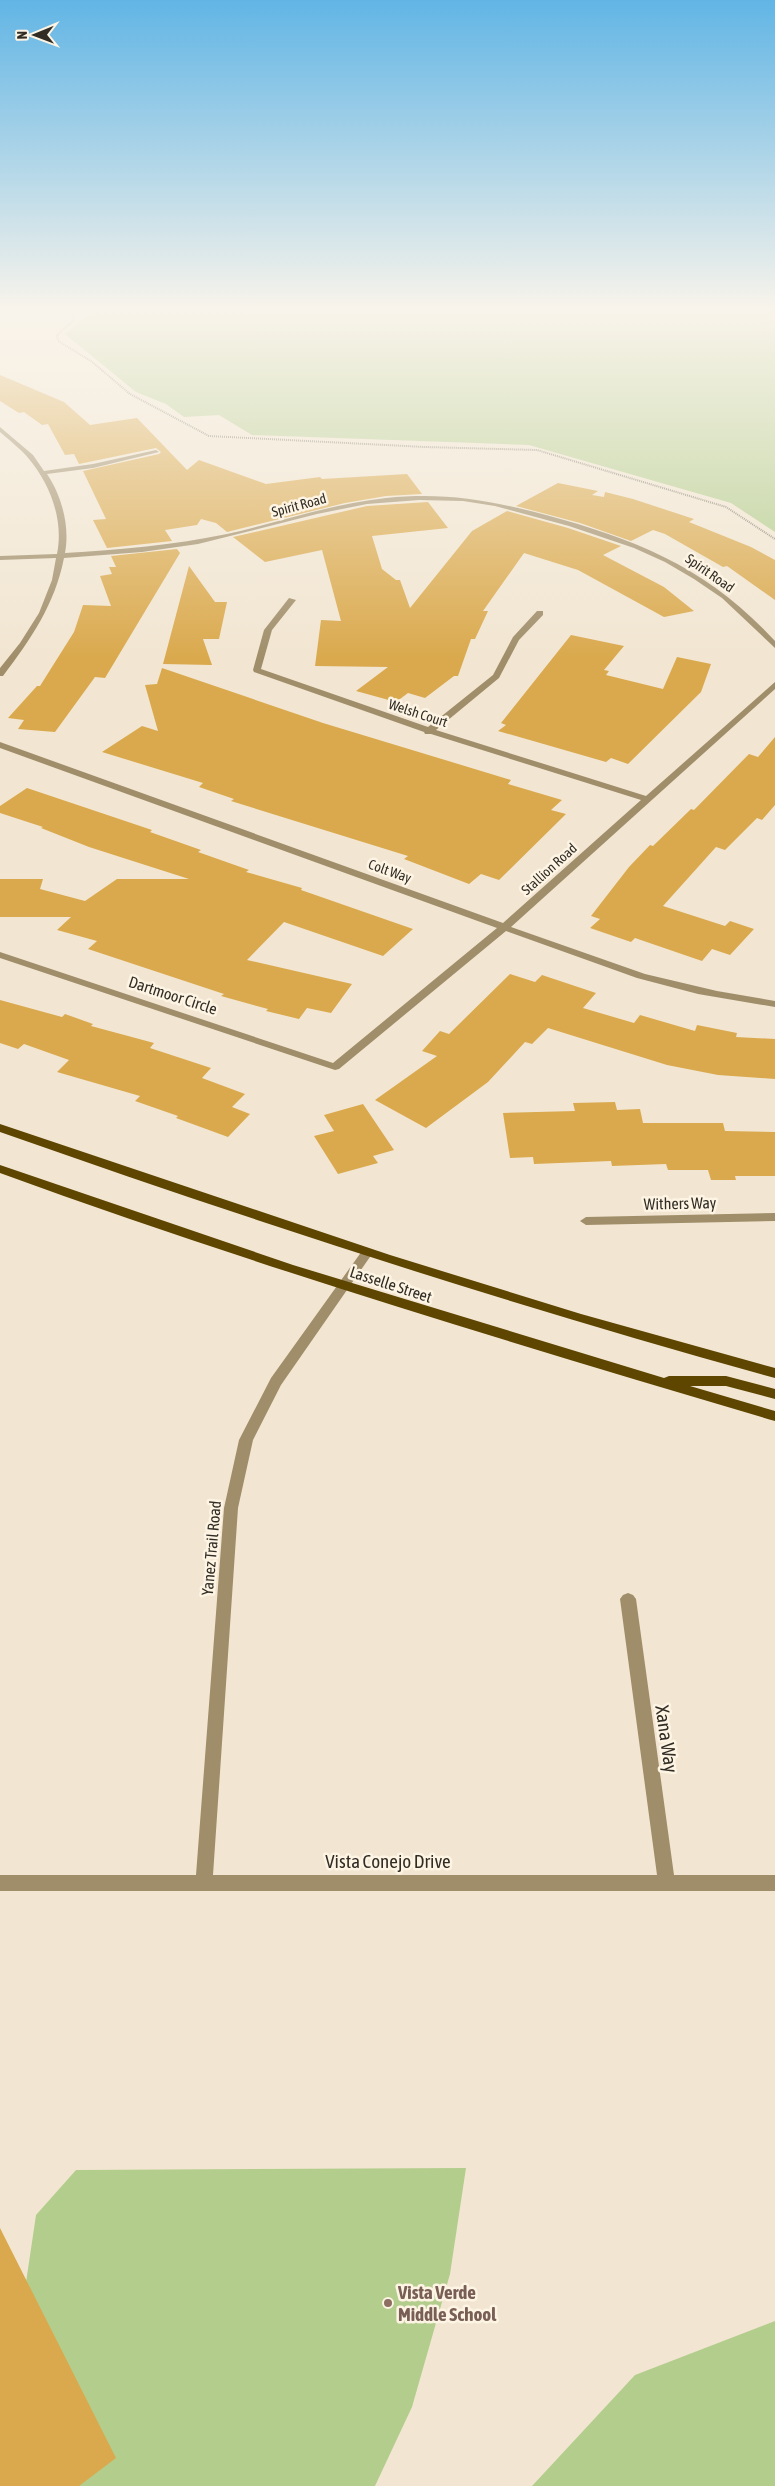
<svg xmlns="http://www.w3.org/2000/svg" width="775" height="2486" viewBox="0 0 775 2486" font-family="'Asap Condensed',sans-serif">
<style>
.green{fill:#b3cd8d}
.building{fill:#daa94d}
.lines{fill:none;stroke-linecap:round;stroke-linejoin:round}
.path{stroke:#8a8375;stroke-width:2;stroke-dasharray:1 1;stroke-linecap:butt}
.minor{fill:#a08e6a;fill-rule:evenodd}
.major{fill:#5e4600;fill-rule:evenodd}
.education-dot{fill:#8d6e63;stroke:#fdf4e4;stroke-width:2}
.labels{text-anchor:middle;dominant-baseline:central;stroke-width:5;stroke-linejoin:round;paint-order:stroke}
.far-street-label{font-size:14px;fill:#312d25;stroke:#fdf4e4}
.street-label{font-size:16px;fill:#312d25;stroke:#fdf4e4}
.near-street-label{font-size:19px;fill:#312d25;stroke:#fdf4e4}
.near-education-label{font-size:19px;font-weight:bold;fill:#785e54;stroke:#fdf4e4;text-anchor:start}
</style>
<rect width="100%" height="100%" fill="#f2e6d2"/>
<path class="green" d="M102 311H775V532L731 503 529 445 252 435 219 415 184 417 166 404 136 392 65 334 93 312Z
M466 2168 450 2274 412 2407 375 2486H0V2458L36 2215 76 2170Z
M775 2321V2486H532L635 2375Z"/>
<path class="building" d="M0 375 64 402 90 425 137 418 187 470 199 460 266 484 320 477 322 479 407 474 422 494 386 496 345 503 227 532 216 523 201 519 197 525 165 530 172 541 107 548 93 520 106 519 83 471 159 454 161 452 156 448 79 464 74 454 65 455 48 424 42 425 24 412 19 413 0 401Z
M558 483 598 491 592 495 604 497 605 492 633 499 694 519 689 522 751 547 775 560V600L727 566 723 567 665 534 653 530 631 541 580 523 516 506Z
M428 502 448 528 372 536 382 569 396 580H400L410 608 472 531 507 511 568 528 621 546 603 555 664 587 694 611 664 617 578 570 524 553 483 611H488L475 639H471L458 676H454L425 698 408 693 396 702 356 691 388 667 315 666 321 620 341 621 322 550 265 562 233 537 367 506Z
M177 549 180 553 105 678 95 677 55 732 18 729 24 720 8 718 37 686H40L74 632 83 605 111 606 100 576 112 574 109 567H116L111 556Z
M189 566 215 602H227L219 639H203L212 665 163 664Z
M571 635 624 646 604 670 609 671 606 675 663 689 677 657 711 664 701 692 628 764 611 758 606 762 498 731 506 725 501 723Z
M162 668 323 723 511 780 508 784 562 800 551 810 566 814 499 880 481 874 469 884 404 859 408 856 231 801 234 799 199 787 203 783 102 752 142 726 158 731 145 685 157 684Z
M775 737V805L762 820 757 818 725 850 716 847 663 906 725 926 730 921 754 929 730 955 712 949 702 961 635 938 631 942 590 928 600 919 591 916 629 867 650 845 653 846 691 809 694 810 749 754 758 757Z
M27 788 152 830 150 832 201 850 198 852 249 870 246 872 302 888 301 890 413 929 383 956 284 922 247 960 352 984 331 1013 307 1008 299 1019 266 1011 268 1009 221 996 224 994 88 949 97 941 57 930 71 917H0V879H43L40 889 85 901 117 879H189L89 847 41 828 43 827 0 813V806Z
M510 974 535 982 542 975 596 993 583 1008 634 1023 640 1015 695 1031 697 1025 737 1033 736 1037 775 1039V1079L718 1075 667 1065 548 1028 532 1044 525 1042 488 1082 426 1128 375 1100 437 1056 422 1051 440 1031 449 1034Z
M0 1000 62 1017 65 1014 93 1024 91 1026 154 1043 150 1048 211 1068 202 1078 245 1094 232 1107 250 1114 228 1137 176 1118 178 1116 135 1101 140 1096 57 1072 69 1060 24 1044 18 1049 0 1043Z
M615 1102 617 1110 640 1109 643 1123H723L725 1131 775 1132V1176H735L736 1180H711L708 1170H668L666 1164 612 1166 611 1161 534 1164 533 1157 510 1158 503 1113 575 1111 573 1103Z
M363 1104 394 1150 373 1156 378 1163 338 1174 314 1136 334 1131 324 1115Z
M0 2228 116 2458 79 2486H0Z"/>
<g class="lines">
<path class="path" d="M73 311 74 320 57 335 58 341 91 361 130 394 209 436 425 447 537 450 726 507 775 539"/>
<path class="minor" d="M0 427 33 455 44 471 93 464 156 450 159 452 93 468 47 474C62 496 70 527 65 553 119 550 174 545 227 534 280 522 331 504 386 498 445 492 489 500 546 515 639 540 709 569 775 641V648L722 598 694 579 665 562 634 548 569 526 495 506 463 501 419 500 367 504 317 514 198 544 142 552 64 558C55 604 31 639 3 676H0V668L20 643 39 613 52 580 56 558 0 560V556L57 554C64 520 50 484 29 459 21 449 10 441 0 432Z
M289 598 296 600 272 630 261 669 428 727 493 675 513 637 537 611H543V615L519 640 499 678 436 730 646 796 775 682V689L511 927 645 974 717 991 775 1001V1007L698 994 637 978 506 931 339 1069 335 1070 0 958V952L333 1063 497 928 0 748V742L503 923 641 800 431 734H425L424 732 254 672 253 670 264 630Z
M775 1213V1221L586 1225 580 1221 586 1217Z
M366 1250 372 1254 281 1385 253 1440 238 1508 213 1875H657L620 1599 623 1595 628 1593 633 1595 636 1599 674 1875H775V1891H0V1875H196L224 1508 239 1440 271 1378 362 1251Z"/>
<path class="major" d="M0 1124 390 1255 581 1314 775 1368V1378C513 1306 256 1222 0 1132Z
M0 1165 293 1265 664 1378 669 1376H726L775 1389V1399L726 1386H690L775 1411V1421C515 1344 255 1266 0 1173Z"/>
</g>
<linearGradient id="sky" x2="0" y2="1"><stop stop-color="#61b5e5"/><stop offset="0.47" stop-color="#f9f4eb"/><stop offset="1" stop-color="#f9f4eb" stop-opacity="0"/></linearGradient>
<rect width="775" height="659" fill="url(#sky)"/>
<circle class="education-dot" cx="388" cy="2303" r="5"/>
<g class="labels">
<g class="far-street-label">
<text transform="translate(299 505) rotate(-15)">Spirit Road</text>
<text transform="translate(710 573) rotate(35)">Spirit Road</text>
<text transform="translate(418 713) rotate(18)">Welsh Court</text>
<text transform="translate(549 869) rotate(-42)">Stallion Road</text>
<text transform="translate(390 871) rotate(20)">Colt Way</text>
</g>
<g class="street-label">
<text transform="translate(173 995) rotate(18)">Dartmoor Circle</text>
<text transform="translate(680 1203) rotate(-1)">Withers Way</text>
<text transform="translate(391 1284) rotate(18)">Lasselle Street</text>
<text transform="translate(211 1548) rotate(-85)">Yanez Trail Road</text>
</g>
<g class="near-street-label">
<text transform="translate(667 1739) rotate(82)">Xana Way</text>
<text x="388" y="1861">Vista Conejo Drive</text>
</g>
<g class="near-education-label">
<text x="398" y="2292">Vista Verde<tspan x="398" dy="22">Middle School</tspan></text>
</g>
</g>
<g transform="translate(35 35) rotate(269)" stroke="#fdf4e4" stroke-width="4" paint-order="stroke">
<path d="M0-4L9 19L0 12L-9 19Z" fill="#312d25"/>
<text y="-8" font-size="14" font-weight="bold" text-anchor="middle" fill="#312d25">N</text>
</g>
</svg>
